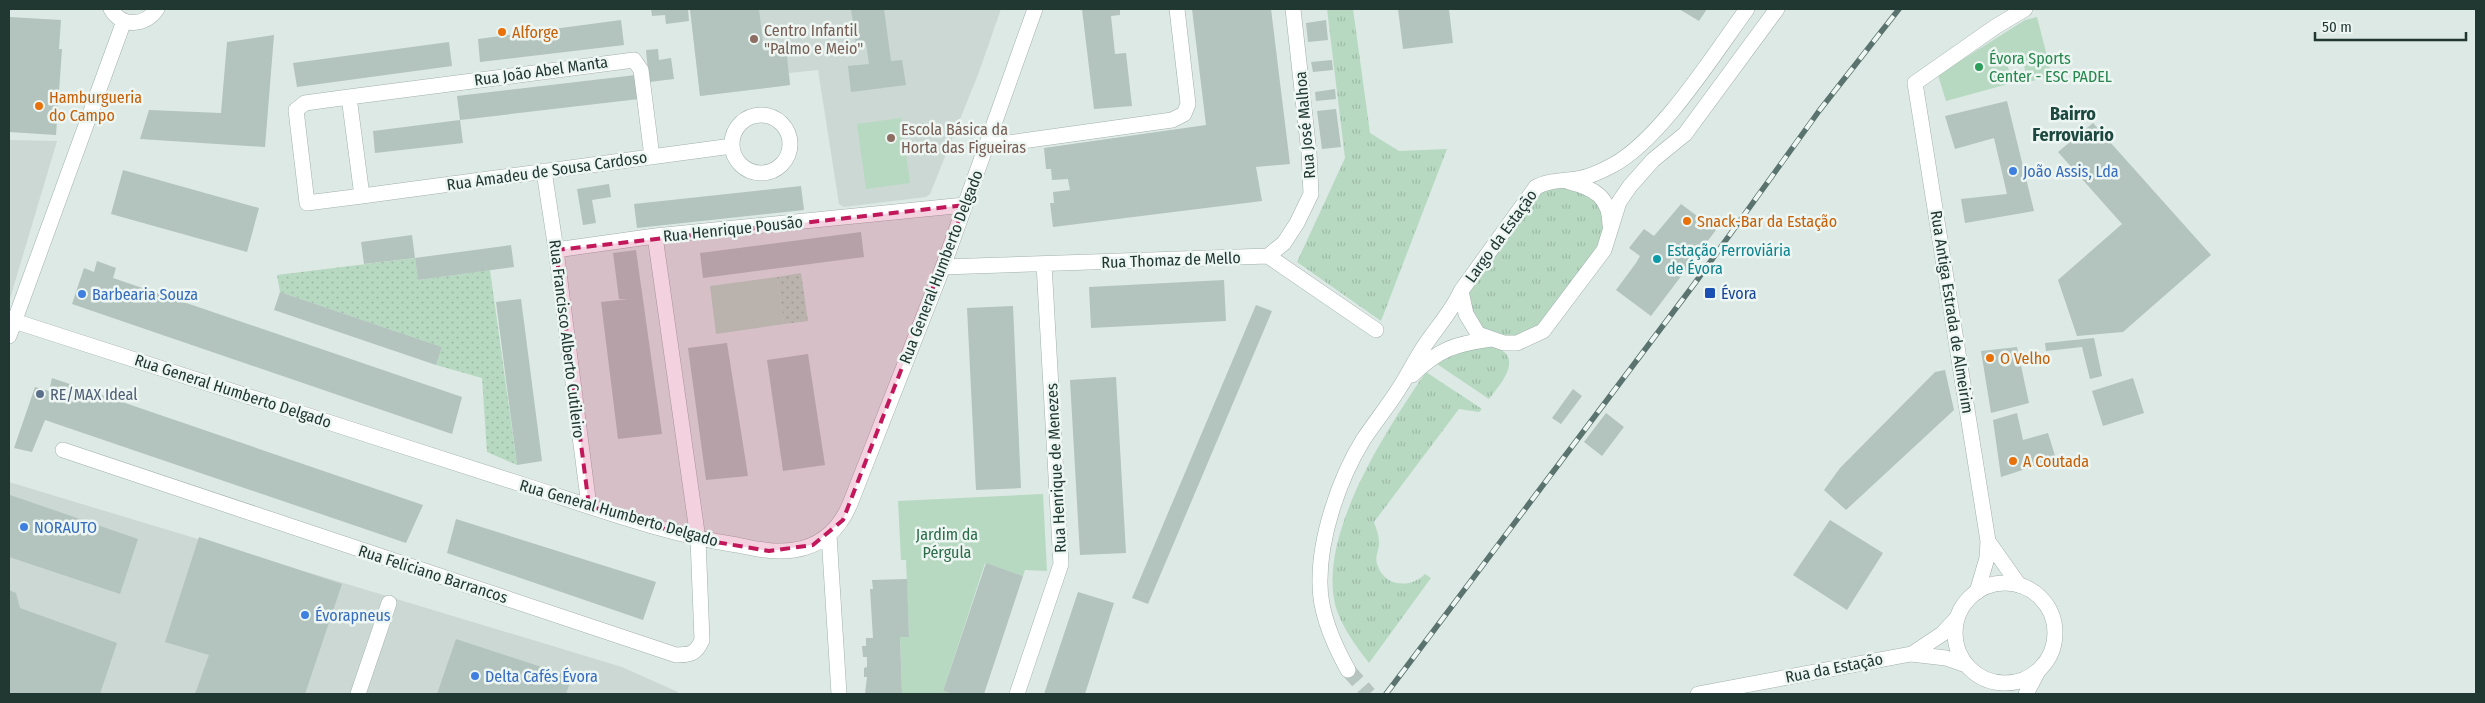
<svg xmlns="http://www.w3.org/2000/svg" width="2485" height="703" viewBox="0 0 2485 703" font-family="'Fira Sans Condensed',sans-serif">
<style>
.built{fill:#ccd8d3}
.grass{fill:url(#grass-tufts)}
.park{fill:url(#park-dots)}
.garden{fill:#b7d9c2}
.building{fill:#b3c3bd}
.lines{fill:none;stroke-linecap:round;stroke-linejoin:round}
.tertiary-tunnel{stroke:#b7c5c0;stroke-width:15;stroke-dasharray:15 8;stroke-linecap:butt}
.minor-casing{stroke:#a1b0ab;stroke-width:16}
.tertiary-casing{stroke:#a1b0ab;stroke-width:16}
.minor{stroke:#fff;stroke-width:15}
.tertiary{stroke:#fff;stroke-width:15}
.rail-casing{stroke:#5a736e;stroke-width:5.5}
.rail{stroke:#edf6f2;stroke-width:4;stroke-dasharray:11;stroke-linecap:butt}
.marked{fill:#c2185b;fill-opacity:0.2;stroke:#c2185b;stroke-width:4;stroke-dasharray:10 6;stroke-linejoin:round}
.food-dot{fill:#e8710a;stroke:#edf6f2;stroke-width:2}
.education-dot{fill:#8d6e63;stroke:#edf6f2;stroke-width:2}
.leisure-dot{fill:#2e9e5b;stroke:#edf6f2;stroke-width:2}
.shop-dot{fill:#3f7fe0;stroke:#edf6f2;stroke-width:2}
.culture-dot{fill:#0f9aa8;stroke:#edf6f2;stroke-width:2}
.transit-dot{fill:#1a4fb4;stroke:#edf6f2;stroke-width:2}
.service-dot{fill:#5c6f8a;stroke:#edf6f2;stroke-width:2}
.labels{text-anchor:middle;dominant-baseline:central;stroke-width:5;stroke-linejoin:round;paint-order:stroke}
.education-label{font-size:16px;fill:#785e54;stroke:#edf6f2;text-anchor:start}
.food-label{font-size:16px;fill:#c56008;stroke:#edf6f2;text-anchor:start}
.leisure-label{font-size:16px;fill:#27864d;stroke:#edf6f2;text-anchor:start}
.street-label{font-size:16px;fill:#203732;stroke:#edf6f2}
.shop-label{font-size:16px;fill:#366cbe;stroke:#edf6f2;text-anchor:start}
.culture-label{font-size:16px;fill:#0d838f;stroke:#edf6f2;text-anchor:start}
.transit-label{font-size:16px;fill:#164399;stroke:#edf6f2;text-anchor:start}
.service-label{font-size:16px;fill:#4e5e75;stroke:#edf6f2;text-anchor:start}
.park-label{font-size:16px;fill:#2c6c49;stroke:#edf6f2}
.neighbourhood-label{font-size:18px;font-weight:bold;fill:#1d4840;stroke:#edf6f2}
</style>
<defs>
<pattern id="grass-tufts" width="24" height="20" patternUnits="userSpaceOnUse" patternTransform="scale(1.25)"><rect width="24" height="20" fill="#b7d9c2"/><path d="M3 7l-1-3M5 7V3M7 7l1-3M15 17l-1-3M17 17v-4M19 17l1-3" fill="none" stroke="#9dbba7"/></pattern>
<pattern id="park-dots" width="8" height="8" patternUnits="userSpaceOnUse" patternTransform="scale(1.25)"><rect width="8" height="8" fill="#b7d9c2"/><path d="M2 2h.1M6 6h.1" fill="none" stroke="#9dbba7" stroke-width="1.8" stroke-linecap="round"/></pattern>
</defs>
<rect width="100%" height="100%" fill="#dde9e4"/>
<path class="built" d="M690 9H1001L979 72 930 194 926 197 844 207 839 204 818 70 789 73 790 85 700 96Z
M9 140 57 141 9 302Z
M9 482 622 667 678 692V694H9Z"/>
<path class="grass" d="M1327 9H1353L1370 133 1399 151 1447 149 1381 321 1297 262 1345 158Z
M1560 186C1598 197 1612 205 1599 247L1540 325 1522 335 1507 336 1492 333 1481 327 1474 317 1467 291 1539 194 1548 189Z
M1491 346C1526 355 1502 382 1489 399L1434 362 1450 353Z
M1426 372 1482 409 1479 412 1459 409 1374 522C1376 528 1380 538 1379 545 1378 552 1375 557 1377 564 1384 587 1410 589 1425 574L1431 578 1369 663C1356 646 1343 629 1336 608 1316 536 1387 429 1426 372Z"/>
<path class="park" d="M415 258 418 280 490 270 517 465 487 452 482 378 436 365 442 347 280 292 277 275Z
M801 273 808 321 784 324 777 277Z"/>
<path class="garden" d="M2037 17 2052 76 2028 82 2021 54 2006 59 2012 83 1946 101 1938 75 2025 20Z
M901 118 910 183 866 189 857 124Z
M777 277 784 324 716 334 710 286Z
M1043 494 1047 571 1025 570 1023 576 985 563 943 691 953 694H902L900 637H909L906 560H901L898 501Z"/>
<path class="building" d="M651 9H688L689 21 666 24 665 15 652 16Z
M690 9H759L764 51 786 48 790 85 700 96Z
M851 9H884L891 61 902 60 906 85 851 92 848 66 869 64 866 43 856 44Z
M1082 9H1120V15L1111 16 1115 54 1126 53 1132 106 1094 109Z
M1192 9H1271L1290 164 1256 167 1262 201 1053 227 1050 203H1054L1053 192 1070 190 1068 179 1052 180 1051 169H1046L1044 148 1206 125Z
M1398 9H1449L1453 43 1403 49Z
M1679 9H1707L1699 21Z
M9 17 61 20 59 49H62L56 135 9 132Z
M621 20 624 45 480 62 478 39Z
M1326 20 1328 40 1308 42 1306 23Z
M274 35 265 147 140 139 149 110 221 113 227 42Z
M449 42 452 66 297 87 293 63Z
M658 49 659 60 671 58 674 79 649 82 646 50Z
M1332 60 1333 70 1313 72 1311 62Z
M636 75 639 99 460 120 457 96Z
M1335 89 1336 99 1316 101 1315 92Z
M2007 101 2034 211 1965 223 1961 199 2007 194 1994 138 1955 149 1945 116Z
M1336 109 1341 147 1322 149 1317 111Z
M460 120 463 143 375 153 373 131Z
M2093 123 2211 255 2123 332 2077 336 2058 280 2122 224 2058 152Z
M123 170 259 208 247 252 111 214Z
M609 184 611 197 592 200 596 223 583 225 577 189Z
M801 186 804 210 637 228 634 204Z
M1681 204 1716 230 1651 316 1616 290 1636 263 1640 256 1629 248 1644 229 1654 236Z
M861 232 864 257 703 278 700 253Z
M412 235 415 258 511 245 514 267 418 280 415 258 364 264 361 242Z
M636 250 662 434 618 439 601 302 628 299H619L613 253Z
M97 261 116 268 113 278 462 397 452 434 72 304 84 268 94 272Z
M1224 280 1226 321 1091 328 1089 287Z
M280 292 442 347 436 365 274 310Z
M521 299 542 461 517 465 496 302Z
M1256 305 1272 311 1148 604 1132 598Z
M1013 306 1021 488 976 490 967 308Z
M2094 338 2102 376 2090 379 2082 347 2046 351 2045 343Z
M727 343 748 476 706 480 688 348Z
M2017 347 2029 403 1991 413 1981 351Z
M808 354 825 465 783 471 767 360Z
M1945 370 1954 410 1846 510 1824 490 1840 468 1935 372Z
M1116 377 1126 553 1080 555 1070 380Z
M52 378 423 505 406 543 45 420 32 452 14 448 35 387 49 391Z
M2133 378 2144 413 2103 426 2092 391Z
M1573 389 1582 396 1561 424 1552 418Z
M1606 413 1624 427 1602 456 1584 442Z
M2017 413 2023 440 2048 433 2056 459 2001 477 1993 420Z
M10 495 138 539 120 594 9 557Z
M456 519 656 582 643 620 447 553Z
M1830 520 1883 553 1847 610 1793 575Z
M199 537 342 584 305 694H195L209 655 165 642Z
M986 563 1023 576 984 694H953L943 691Z
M907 579 909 637H900L902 694H865L867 677H864V668L867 667V657H863L862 646H866V638H873L870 589H873L872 580Z
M9 590 16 593 20 608 117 643 100 694H9Z
M1078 592 1114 603 1085 694H1044Z
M456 639 572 677 566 694H437Z"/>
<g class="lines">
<path class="tertiary-tunnel" d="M1348 670 1369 694"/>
<defs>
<path id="minor" d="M349 97 634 60 641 70 652 157
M349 97 362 196 307 203 296 110 305 103Z
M732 144a29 29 0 1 1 58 0a29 29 0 1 1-58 0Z
M986 146 1172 120 1184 114 1188 104 1177 9
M544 171 556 250 589 506
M362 196 732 146
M556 250 655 236
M1268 256 1284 243 1297 223 1311 194 1309 153 1293 9
M943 267 1268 256 1376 330
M14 321C186 376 358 432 530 487 598 509 666 534 737 545 756 549 775 553 794 550 822 546 840 528 850 504L943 267 1035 9
M63 450 676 655C690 655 696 654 702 640L698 539 655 236 965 205
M829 535 839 694
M1988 541 2019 585
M1977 592 1987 558 1988 541 1915 83 1995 27 2025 9
M358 694 389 603
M1017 694 1061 564 1044 264"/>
<path id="tertiary" d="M111 9C122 28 145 26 157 9
M1747 9C1714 54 1661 139 1613 165 1602 171 1589 177 1577 179 1562 181 1550 180 1536 187L1461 291 1466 314 1478 334 1504 343H1517L1543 331 1604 250 1619 202 1630 186 1653 160 1685 134 1777 9
M1569 182C1594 188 1610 197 1610 225
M9 336 124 21
M1412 375C1439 349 1455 344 1491 339
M1955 633a50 50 0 1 1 100 0a50 50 0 1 1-100 0Z
M1912 654 1942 634 1957 618
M1348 670C1334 645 1320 613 1320 584 1319 538 1339 479 1363 440 1375 422 1389 405 1400 387 1409 373 1416 358 1425 345 1437 327 1452 311 1461 291
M1698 694 1911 654 1946 658 1966 665
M2026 694 2038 671"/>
</defs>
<use href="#minor" class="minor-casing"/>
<use href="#tertiary" class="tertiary-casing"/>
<use href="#minor" class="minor"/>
<use href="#tertiary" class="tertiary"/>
<defs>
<path id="rail" d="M1386 694 1695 283 1819 111 1899 9"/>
</defs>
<use href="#rail" class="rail-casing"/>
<use href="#rail" class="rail"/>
</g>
<path class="marked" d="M965 205 843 520 813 545 769 551 698 539 589 506 556 250Z"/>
<g class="food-dot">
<circle cx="502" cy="32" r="5"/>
<circle cx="39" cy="106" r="5"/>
<circle cx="1687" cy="221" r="5"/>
<circle cx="1990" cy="358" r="5"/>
<circle cx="2013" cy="461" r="5"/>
</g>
<g class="education-dot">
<circle cx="754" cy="39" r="5"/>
<circle cx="891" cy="138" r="5"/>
</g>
<circle class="leisure-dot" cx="1979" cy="67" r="5"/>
<g class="shop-dot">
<circle cx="2013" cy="171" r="5"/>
<circle cx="82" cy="294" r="5"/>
<circle cx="24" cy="527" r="5"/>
<circle cx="305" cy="615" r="5"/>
<circle cx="475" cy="676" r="5"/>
</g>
<circle class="culture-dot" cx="1657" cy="259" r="5"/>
<rect class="transit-dot" x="1704" y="287" width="12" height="12" rx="2.5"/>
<circle class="service-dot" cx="40" cy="394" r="5"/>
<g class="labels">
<g class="education-label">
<text x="764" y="30">Centro Infantil<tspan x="764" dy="18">"Palmo e Meio"</tspan></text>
<text x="901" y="129">Escola Básica da<tspan x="901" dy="18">Horta das Figueiras</tspan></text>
</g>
<g class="food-label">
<text x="512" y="32">Alforge</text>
<text x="49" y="97">Hamburgueria<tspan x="49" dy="18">do Campo</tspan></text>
<text x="1697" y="221">Snack-Bar da Estação</text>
<text x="2000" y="358">O Velho</text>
<text x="2023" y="461">A Coutada</text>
</g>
<g class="leisure-label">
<text x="1989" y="58">Évora Sports<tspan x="1989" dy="18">Center - ESC PADEL</tspan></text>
</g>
<g class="street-label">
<text transform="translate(541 71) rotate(-8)">Rua João Abel Manta</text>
<text transform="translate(1305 125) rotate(-95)">Rua José Malhoa</text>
<text transform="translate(547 171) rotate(-8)">Rua Amadeu de Sousa Cardoso</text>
<text transform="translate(733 229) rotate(-6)">Rua Henrique Pousão</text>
<text transform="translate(1501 236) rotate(-54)">Largo da Estação</text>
<text transform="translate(1171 260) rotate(-2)">Rua Thomaz de Mello</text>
<text transform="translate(941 267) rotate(-69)">Rua General Humberto Delgado</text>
<text transform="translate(1952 312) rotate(81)">Rua Antiga Estrada de Almeirim</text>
<text transform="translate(567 339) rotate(83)">Rua Francisco Alberto Cutileiro</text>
<text transform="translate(233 391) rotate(18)">Rua General Humberto Delgado</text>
<text transform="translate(1056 468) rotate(-93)">Rua Henrique de Menezes</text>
<text transform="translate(619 513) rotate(16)">Rua General Humberto Delgado</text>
<text transform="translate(433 574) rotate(18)">Rua Feliciano Barrancos</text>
<text transform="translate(1834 668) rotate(-11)">Rua da Estação</text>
</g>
<g class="shop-label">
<text x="2023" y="171">João Assis, Lda</text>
<text x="92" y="294">Barbearia Souza</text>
<text x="34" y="527">NORAUTO</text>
<text x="315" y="615">Évorapneus</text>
<text x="485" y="676">Delta Cafés Évora</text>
</g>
<g class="culture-label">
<text x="1667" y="250">Estação Ferroviária<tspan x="1667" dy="18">de Évora</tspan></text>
</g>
<g class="transit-label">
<text x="1721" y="293">Évora</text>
</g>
<g class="service-label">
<text x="50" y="394">RE/MAX Ideal</text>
</g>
<g class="park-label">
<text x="947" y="534">Jardim da<tspan x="947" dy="18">Pérgula</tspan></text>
</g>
<g class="neighbourhood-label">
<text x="2073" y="114">Bairro<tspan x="2073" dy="21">Ferroviario</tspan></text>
</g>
</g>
<rect width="2485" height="703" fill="none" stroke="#203732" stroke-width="20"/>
<path d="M2315 32v8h151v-8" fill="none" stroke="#203732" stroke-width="2.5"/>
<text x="2322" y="32" font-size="15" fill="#203732" stroke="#edf6f2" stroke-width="4" paint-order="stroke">50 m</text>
</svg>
